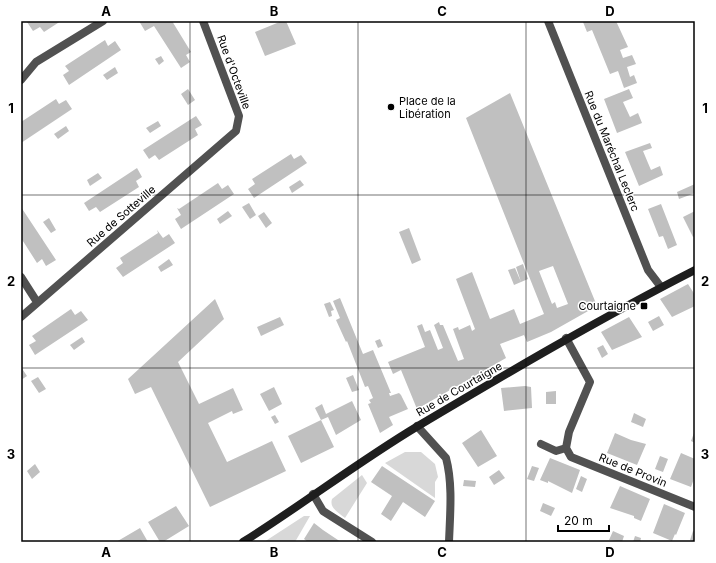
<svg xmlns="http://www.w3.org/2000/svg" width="716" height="563" viewBox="0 0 716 563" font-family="Inter,sans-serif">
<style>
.green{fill:#d8d8d8}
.building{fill:#c0c0c0;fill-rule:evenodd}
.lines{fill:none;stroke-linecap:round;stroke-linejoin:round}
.street{stroke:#515151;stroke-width:8}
.secondary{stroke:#1e1e1e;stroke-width:8}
.grid{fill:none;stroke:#000;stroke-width:1;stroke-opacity:0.55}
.poi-dot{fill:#000;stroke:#fff;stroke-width:1.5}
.labels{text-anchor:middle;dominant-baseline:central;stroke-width:3;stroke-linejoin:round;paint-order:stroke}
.street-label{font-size:11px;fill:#000;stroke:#fff}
.poi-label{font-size:11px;fill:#000;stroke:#fff;text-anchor:start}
.neatline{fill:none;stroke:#000;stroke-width:1.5}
.grid-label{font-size:13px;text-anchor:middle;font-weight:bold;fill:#000}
</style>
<rect width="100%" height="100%" fill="#fff"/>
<path class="green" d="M405 452H421L435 464 438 477 435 482V498L385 463Z
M362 475 367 483 345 518C339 513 329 508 332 499Z
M304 516H310L295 542H264Z"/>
<path class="building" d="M30 21H61L44 32 40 27 33 31 27 22Z
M139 21H172L191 52 186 55 190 62 181 68 154 26 145 31Z
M282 21H286L296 44 265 56 255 32Z
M585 21H616L628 47 620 50 623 58 632 55 636 64 627 67 630 77 634 75 637 83 624 88 618 71 610 74 592 30 587 32 583 22Z
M105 40 108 46 115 41 121 50 69 85 63 75 69 71 65 66Z
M161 56 164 61 159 65 155 59Z
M115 67 118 73 107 80 103 75Z
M188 89 195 100 188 105 181 94Z
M629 89 633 98 623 102 630 117 638 113 642 123 617 133 604 99Z
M510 93 597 306 551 332 527 342 524 335 500 344 506 358 417 409 401 370 393 374 388 362 425 347 417 326 422 324 425 332 430 330 438 350 443 348 434 325 439 322 440 325H443L458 361 464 359 453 329 458 327 459 330 470 325 472 331 475 329 456 279 472 272 490 319 514 309 520 324 544 314 466 118ZM553 266 568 304 557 308 555 302 552 304 539 271Z
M56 99 59 104 66 100 72 109 21 143V122Z
M196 116 202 125 195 129 198 135 159 160 155 155 149 159 143 150Z
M158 121 161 126 150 133 146 128Z
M66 126 69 131 58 139 54 134Z
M650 143 652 148 643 151 648 163 651 170 660 166 663 175 639 186 625 152Z
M291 154 294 159 301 155 307 163 254 198 248 189 255 184 252 179Z
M137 168 142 177 136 181 139 187 100 212 96 207 89 211 84 203Z
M98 173 102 178 90 186 87 180Z
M300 180 304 185 292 193 289 187Z
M218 183 222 189 228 185 234 194 181 229 175 219 181 215 177 208 179 209Z
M695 184V193L679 199 677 192Z
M249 203 256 215 250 219 242 207Z
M661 204 677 245 668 249 663 236 659 237 648 209Z
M21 207 56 260 46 266 42 259 37 263 21 238Z
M228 211 232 216 220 224 217 219Z
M695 211V236L693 237 683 217Z
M264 212 272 223 266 228 258 216Z
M49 218 56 230 51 233 43 222Z
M409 228 421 260 412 264 399 232Z
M157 230 163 238 169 234 175 243 123 277 116 268 123 263 120 258 158 233Z
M169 259 173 265 161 272 158 267Z
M523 264 528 279 521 282 516 267Z
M515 268 521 282 514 285 508 270Z
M688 284 695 295V306L672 317 660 299Z
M340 298 363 354 373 350 391 393H389L390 396 399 393 401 395 408 409 389 417 393 425 380 433 368 404 371 403 369 400 373 398 368 386 365 387 347 341 346 342 336 320 340 318 333 301Z
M215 299 224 319 178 362 199 404 233 388 243 410 233 414 232 411 208 423 227 462 272 441 286 471 210 507 151 387 135 394 128 379Z
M330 302 334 310 331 311 332 316 329 317 324 304Z
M71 309 75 315 81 311 88 320 35 355 29 345 36 341 32 336Z
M659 316 664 325 653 331 648 322Z
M280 317 284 325 261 336 257 327Z
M629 317 642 337 612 350 601 332Z
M82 337 85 342 74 350 70 345Z
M380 339 383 346 378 348 375 341Z
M603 345 608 354 602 358 597 348Z
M21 367 27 376 21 380Z
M353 375 359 390 352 392 346 378Z
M38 377 46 389 39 393 31 381Z
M525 386 531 387 532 408 504 411 501 388Z
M274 387 282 404 269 411 260 394Z
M556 391V404H546V392Z
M352 401 361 420 336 435 328 417 321 420 315 408 322 404 326 414Z
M634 413 646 419 643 427 631 422Z
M275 415 279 422 275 424 271 417Z
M321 420 334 447 301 463 288 436Z
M481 430 497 456 478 467 462 443Z
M615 433 631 440 646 444 637 465 607 453Z
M694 433 695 434V443L691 441Z
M681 453 695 459V476L691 487 670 479Z
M660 456 668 459 663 472 655 469Z
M550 458 580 470 572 493 548 481V483L540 480Z
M35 464 40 472 32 479 27 471Z
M382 466 435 501 425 517 403 502 391 521 381 514 392 496 371 482Z
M532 466 539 468 534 481 527 479Z
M499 470 505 478 494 485 489 477Z
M581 476 587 479 582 492 576 489Z
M464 480 476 481 475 487 463 486Z
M620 486 650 499 641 521 634 518V516L610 508Z
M543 503 555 508 551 516 540 511Z
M664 504 685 513 676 535 675 534 672 541 653 533Z
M176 506 189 526 163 542H160L148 522Z
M314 523 323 530 341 542H308L304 539Z
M140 528 148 542H116Z
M613 531 624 536 622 542 609 540Z
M693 531 695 532V542L690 540Z
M635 536 641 538 640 542H633Z"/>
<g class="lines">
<path class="street" d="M548 21 648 270 661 287
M21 80 36 62 103 21
M21 277 37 302
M21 317 236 131 239 116 203 21
M417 426 446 458C453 484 450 515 449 542
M541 444 556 451 566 448 571 457 695 507
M566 448 569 432 590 382 566 338
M313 494 323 511 372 542"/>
<path class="secondary" d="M243 542C302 505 358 462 418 426 509 372 601 318 695 270"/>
</g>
<path class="grid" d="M190 21V542M358 21V542M526 21V542M21 195H695M21 368H695"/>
<g class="poi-dot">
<circle cx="391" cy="107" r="4"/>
<rect x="640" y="302" width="8" height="8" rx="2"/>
</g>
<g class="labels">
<g class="street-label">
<text transform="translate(234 72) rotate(70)">Rue d'Octeville</text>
<text transform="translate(612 151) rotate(68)">Rue du Maréchal Leclerc</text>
<text transform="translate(121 216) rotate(-41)">Rue de Sotteville</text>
<text transform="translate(459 389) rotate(-30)">Rue de Courtaigne</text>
<text transform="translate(633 470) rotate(22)">Rue de Provin</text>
</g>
<g class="poi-label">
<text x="399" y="101">Place de la<tspan x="399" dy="13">Libération</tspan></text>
<text x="636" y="306" text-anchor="end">Courtaigne</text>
</g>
</g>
<rect width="716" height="563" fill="none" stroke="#ffffff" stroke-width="44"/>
<path d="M558 525v6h51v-6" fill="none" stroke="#000000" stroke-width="2"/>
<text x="564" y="525" font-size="12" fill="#000000" stroke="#ffffff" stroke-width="3" paint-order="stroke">20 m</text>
<rect x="22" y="22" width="672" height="519" class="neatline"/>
<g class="grid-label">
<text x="106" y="16">A</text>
<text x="274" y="16">B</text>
<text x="442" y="16">C</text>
<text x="610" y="16">D</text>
<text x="11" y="113">1</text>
<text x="705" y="113">1</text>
<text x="11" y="286">2</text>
<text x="705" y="286">2</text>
<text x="11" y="459">3</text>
<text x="705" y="459">3</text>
<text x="106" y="557">A</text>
<text x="274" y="557">B</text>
<text x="442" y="557">C</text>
<text x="610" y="557">D</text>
</g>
</svg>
